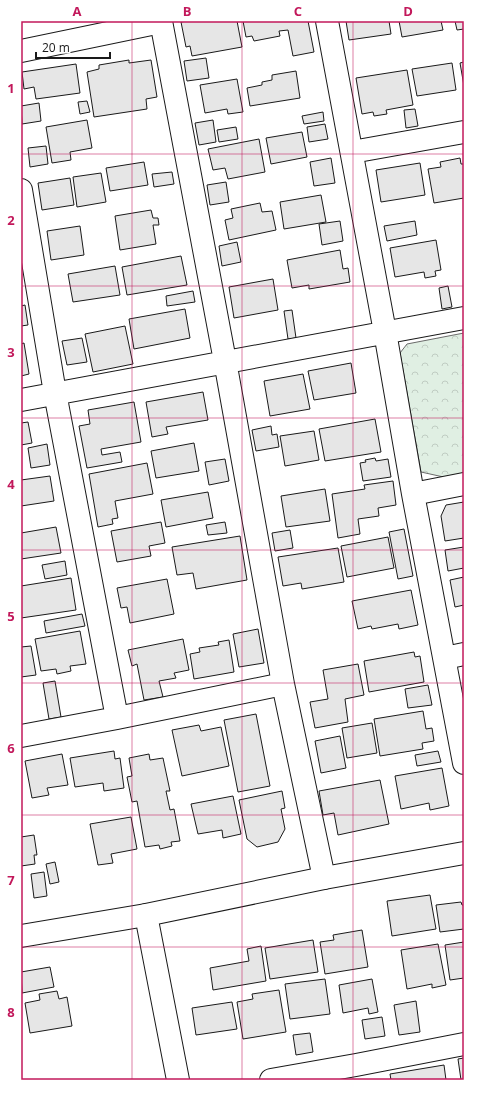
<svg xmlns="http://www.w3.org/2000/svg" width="485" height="1101" viewBox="0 0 485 1101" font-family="'Open Sans',sans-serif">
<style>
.forest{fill:url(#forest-crowns);stroke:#6a6a6a}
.building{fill:#e6e6e6;stroke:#1a1a1a}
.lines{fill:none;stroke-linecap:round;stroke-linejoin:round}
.street-casing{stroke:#1a1a1a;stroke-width:24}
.secondary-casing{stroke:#1a1a1a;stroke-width:24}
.street{stroke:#fff;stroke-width:22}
.secondary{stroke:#fff;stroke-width:22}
.grid{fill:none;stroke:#c2185b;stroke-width:1;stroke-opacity:0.55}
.neatline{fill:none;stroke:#c2185b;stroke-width:1.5}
.grid-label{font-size:13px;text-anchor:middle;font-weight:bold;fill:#c2185b}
</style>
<defs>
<pattern id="forest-crowns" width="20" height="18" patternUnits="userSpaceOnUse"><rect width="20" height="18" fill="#e0efe3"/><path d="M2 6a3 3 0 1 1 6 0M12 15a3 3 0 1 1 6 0" fill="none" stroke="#c0ccc2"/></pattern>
</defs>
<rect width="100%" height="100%" fill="#fff"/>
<path class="forest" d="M464 333V475L448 478 421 472 400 353 407 344Z"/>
<path class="building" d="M187 21H237L242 47 192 56 190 46 186 47 181 22Z
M243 21H308L314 52 293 56 288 30 279 31 280 36 254 41 252 36 246 37Z
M346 21H389L391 34 349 40Z
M399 21H441L443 30 402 37Z
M455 21H464V29L457 30Z
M206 58 209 78 187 81 184 61Z
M129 60V63L151 60 157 97 146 99 147 109 94 117 87 72 99 69V65Z
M464 62V86L460 63Z
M452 63 456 90 417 96 412 69Z
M76 64 80 93 36 99 34 87 24 89 22 72Z
M407 70 413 105 386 110 387 114 374 116 373 112 362 114 356 78Z
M296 71 300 98 250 106 247 88 262 85V82L272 80V75Z
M237 79 243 112 228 114 227 109 205 113 200 85Z
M87 101 90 112 80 114 78 102Z
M39 103 41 121 22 124 21 106Z
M415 109 418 126 406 128 404 110Z
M323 112 324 121 304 124 302 116Z
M87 120 92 148 70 152 71 160 52 163 46 127Z
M213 120 216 142 199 145 195 123Z
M325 124 328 139 309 142 307 127Z
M236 127 238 139 219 142 217 130Z
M302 132 307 157 271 164 266 138Z
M259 139 265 172 228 179 225 168 213 170 208 149Z
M46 146 48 164 30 167 28 148Z
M331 158 335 183 314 186 310 162Z
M460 158 461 164H464V198L434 203 428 169 441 167 440 162Z
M144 162 148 185 110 191 106 168Z
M420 163 425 195 381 202 376 170Z
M172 172 174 184 154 187 152 174Z
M101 173 106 202 77 207 73 177Z
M70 178 74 205 42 210 38 183Z
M226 182 229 202 210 205 207 185Z
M321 195 326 222 284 229 280 202Z
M260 203 262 212 272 211 276 230 229 240 225 220 233 218 231 209Z
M151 210 153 218H158L159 225H153L156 244 120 250 115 216Z
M340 221 343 241 322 245 319 224Z
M415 221 417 235 387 241 384 226Z
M80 226 84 255 51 260 47 231Z
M436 240 441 270 435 271 436 276 425 278 424 272 395 277 390 248Z
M237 242 241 262 222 266 219 246Z
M340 250 343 269 348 268 350 282 309 289V285L292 288 287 260Z
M181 256 187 285 127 295 122 267Z
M115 266 120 295 73 302 68 274Z
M273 279 278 310 234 318 229 287Z
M448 286 452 307 442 309 439 288Z
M193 291 195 302 167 306 166 296Z
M25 305 28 325 21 326V306Z
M185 309 190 338 134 349 129 319Z
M292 310 296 338 288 339 284 311Z
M125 326 133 364 93 372 85 334Z
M82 338 87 362 67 365 62 341Z
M24 343 29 374 21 376V344Z
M351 363 356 393 314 400 308 371Z
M303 374 310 409 270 416 264 381Z
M203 392 208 420 166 427 168 434 152 437 146 402Z
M134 402 141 442 101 449 102 455 120 452 122 462 87 468 79 426 90 424 88 410Z
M375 419 381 452 325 461 319 429Z
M28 422 32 443 21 445V423Z
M271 426 272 435 277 434 279 447 256 451 252 430Z
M314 431 319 460 285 466 280 436Z
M194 443 199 471 156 478 151 451Z
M47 444 50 465 31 468 28 448Z
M375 458 376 461 388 459 391 477 363 481 360 463 366 462 365 460Z
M225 459 229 481 209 485 205 462Z
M147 463 153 494 115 501 118 518 112 519 113 524 98 527 89 474Z
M50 476 54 501 21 506V480Z
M393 481 396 505 378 508 379 516 358 519 360 534 338 538 332 494 365 489 364 485Z
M325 489 330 521 286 527 281 496Z
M208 492 213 518 166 527 161 500Z
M464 502V538L445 541 441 516 446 505Z
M161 522 165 543 149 546 151 556 117 562 111 531Z
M225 522 227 533 208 535 206 525Z
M56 527 61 553 21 559V533Z
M404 529 413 576 398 579 389 532Z
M290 530 293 548 275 551 272 533Z
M240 536 247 580 196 589 193 573 177 575 172 547Z
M388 537 394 568 347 577 341 546Z
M464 547V568L448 571 445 550Z
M338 548 344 582 302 589 301 583 283 586 278 557Z
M65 561 67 575 45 579 42 565Z
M464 577V605L455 607 450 580Z
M71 578 76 610 21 618V586Z
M167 579 174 614 130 623 127 607 121 608 117 588Z
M411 590 418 625 399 629 398 624 372 629 371 626 358 629 352 601Z
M82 614 85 626 46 633 44 621Z
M258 629 264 663 239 667 233 634Z
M80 631 86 664 70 666 71 671 57 674 56 669 41 671 35 639Z
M183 639 189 670 174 673 176 678 159 681 163 697 144 700 137 664 132 666 128 650Z
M229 640 234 672 194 679 190 654 200 652 199 648 219 645 218 642Z
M31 646 36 675 21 677V647Z
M414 652 415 657 420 656 424 682 369 692 364 661Z
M358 664 364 695 345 699 348 722 315 728 310 702 328 699 323 670Z
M55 681 61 717 49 719 43 683Z
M428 685 432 705 408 708 405 689Z
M423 711 426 729 432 728 434 741 422 743 423 749 380 756 374 719Z
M256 714 270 786 238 792 224 720Z
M372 723 377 753 347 758 342 728Z
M199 725 201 731 221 727 229 766 182 776 172 730Z
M340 736 346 768 321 773 315 741Z
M114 751 115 759 120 758 124 788 104 791 103 783 75 787 70 758Z
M438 751 441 762 417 766 415 755Z
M62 754 68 785 47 788 49 795 32 798 25 761Z
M149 754 150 760 163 758 170 791H166L170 810 174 809 180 841 171 842 172 846 160 849 159 845 145 847 137 801 132 802 127 777 132 776 129 758Z
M442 768 449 806 430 810 429 803 401 809 395 776Z
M380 780 389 824 338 835 334 813 323 815 319 791Z
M282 791 285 808 281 809 285 829 278 842 257 847 247 839 239 800Z
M233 796 241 834 223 838 222 830 198 834 191 804Z
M131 817 137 849 111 854 113 863 98 865 90 824Z
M34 835 37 855H34L35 864 21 866V837Z
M55 862 59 882 50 884 46 864Z
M44 872 47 896 34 898 31 874Z
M430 895 436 929 392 936 387 901Z
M461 902 462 905H464V929L440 932 436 905Z
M362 930 368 967 325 974 320 942 334 940 333 935Z
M313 940 318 972 270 979 265 948Z
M464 942V978L450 980 445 945Z
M438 944 446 985 432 988V984L407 989 401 950Z
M261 946 266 981 213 990 210 968 249 961 247 949Z
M50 967 54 987 22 993 21 972Z
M325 979 330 1014 290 1019 285 984Z
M372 979 378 1012 369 1014 368 1008 343 1013 339 985Z
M279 990 286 1032 243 1039 237 1002 253 999 252 994Z
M57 991 59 999 67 997 72 1026 30 1033 25 1003 40 1000 39 994Z
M416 1001 420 1032 399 1035 394 1005Z
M232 1002 237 1029 196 1035 192 1008Z
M382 1017 385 1036 365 1039 362 1020Z
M310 1033 313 1052 296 1055 293 1035Z
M464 1058V1080H461L458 1059Z
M444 1065 446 1080H391L390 1074Z"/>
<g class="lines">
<defs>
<path id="street" d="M161 21 225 361 283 684 324 878
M327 21 385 332 413 494 464 763
M21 51 161 22
M352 152 464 132
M21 190 55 393 117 718
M21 400 464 318
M413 494 464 484
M445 658 464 654
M21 736 117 718 283 684
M146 915 178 1080
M271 1080 356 1065 464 1044"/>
<path id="secondary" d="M21 936 146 915 324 878 464 853"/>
</defs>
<use href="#street" class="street-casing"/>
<use href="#secondary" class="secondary-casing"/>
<use href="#street" class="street"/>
<use href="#secondary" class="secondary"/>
</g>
<path class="grid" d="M132 21V1080M242 21V1080M353 21V1080M21 154H464M21 286H464M21 418H464M21 550H464M21 683H464M21 815H464M21 947H464"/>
<rect width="485" height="1101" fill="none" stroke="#ffffff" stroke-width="44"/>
<path d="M36 52v6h74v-6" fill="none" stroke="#1a1a1a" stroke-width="2"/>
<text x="42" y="52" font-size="12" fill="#1a1a1a" stroke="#ffffff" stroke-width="3" paint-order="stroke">20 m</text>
<rect x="22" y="22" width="441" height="1057" class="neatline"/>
<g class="grid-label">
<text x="77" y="16">A</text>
<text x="187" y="16">B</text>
<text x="298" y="16">C</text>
<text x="408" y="16">D</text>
<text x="11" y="93">1</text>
<text x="11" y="225">2</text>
<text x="11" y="357">3</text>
<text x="11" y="489">4</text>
<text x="11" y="621">5</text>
<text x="11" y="753">6</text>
<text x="11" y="885">7</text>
<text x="11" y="1017">8</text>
</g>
</svg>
